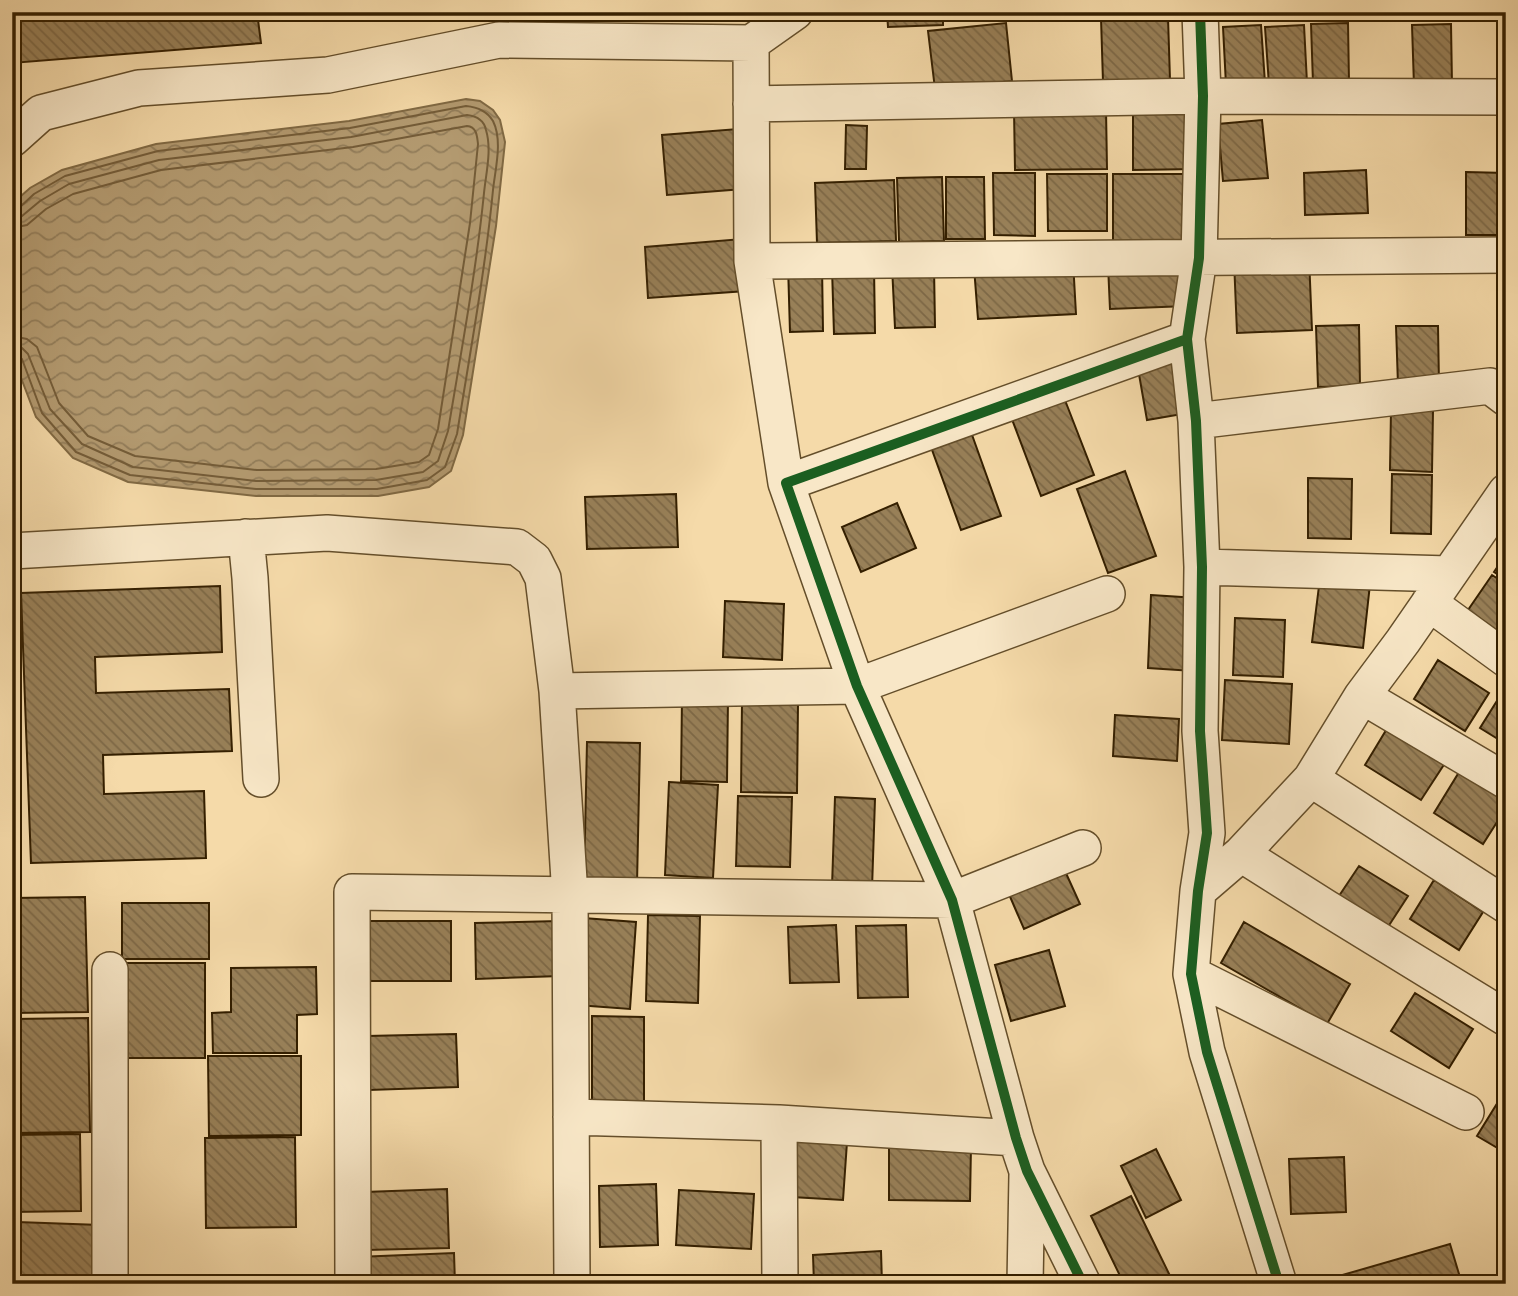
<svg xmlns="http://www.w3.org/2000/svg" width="1518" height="1296" viewBox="0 0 1518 1296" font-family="'Gentium Book Plus',serif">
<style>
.water{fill:url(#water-waves);stroke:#806943;stroke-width:2}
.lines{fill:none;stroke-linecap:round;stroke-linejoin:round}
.shore{stroke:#745c38;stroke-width:2}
.building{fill:url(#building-back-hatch);stroke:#341f00;stroke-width:2}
.minor-casing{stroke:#644e2a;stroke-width:38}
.minor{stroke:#f8e7c7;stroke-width:35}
.cycleway-casing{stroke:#f8e7c7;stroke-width:15}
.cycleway{stroke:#1b5e20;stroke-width:10}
</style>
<defs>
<pattern id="water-waves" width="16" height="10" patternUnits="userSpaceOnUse" patternTransform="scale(1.75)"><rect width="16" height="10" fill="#b39a70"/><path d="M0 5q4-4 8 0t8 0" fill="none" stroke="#927d5a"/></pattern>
<pattern id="building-back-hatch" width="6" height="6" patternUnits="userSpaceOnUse" patternTransform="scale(1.75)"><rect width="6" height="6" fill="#988058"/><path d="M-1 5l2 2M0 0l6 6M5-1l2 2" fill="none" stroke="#7d6846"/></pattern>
</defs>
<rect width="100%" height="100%" fill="#f5daa9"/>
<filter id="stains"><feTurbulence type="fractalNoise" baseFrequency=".00286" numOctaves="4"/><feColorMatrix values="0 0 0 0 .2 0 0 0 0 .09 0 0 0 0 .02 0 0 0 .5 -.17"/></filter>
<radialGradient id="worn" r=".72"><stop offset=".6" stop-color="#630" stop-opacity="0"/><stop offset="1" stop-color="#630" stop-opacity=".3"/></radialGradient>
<path class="water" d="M466 99 480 101 493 110 500 120 505 142 496 226 463 435 451 471 429 487 378 496H256L128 482 73 458 36 417 15 362 12 350V204L30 188 62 170 156 144 349 121Z"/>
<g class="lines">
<path class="shore" d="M12 209 19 208 34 194 65 176 158 151 350 128 466 106C477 107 487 111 493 121 503 141 495 170 493 190 485 272 470 353 457 434L445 467 427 480 377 489H256L130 475 76 452 42 413 22 359 18 356 12 355
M12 218 22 216 40 201 69 184 159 160 351 137 467 115C476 116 484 120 486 130 492 150 486 173 484 193 476 273 461 352 448 431L438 461 423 472 376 480 256 481 133 467 82 444 50 409 28 354 22 348 12 346
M12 228 27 225 46 209 73 194 161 170 353 147 467 126C477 127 477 136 478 144L470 223 438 429 429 455 419 462 376 469 257 470 135 456 88 436 59 403 37 347 27 339 12 336"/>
</g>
<path class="building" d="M12 12H257L261 43 12 63Z
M887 12H943V25L888 27Z
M1010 12H1087V16L1010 17Z
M1168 17 1170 80 1103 82 1101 18Z
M1006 23 1012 81 935 89 928 31Z
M1348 23 1349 82 1313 83 1311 24Z
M1451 24 1452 85 1414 86 1412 25Z
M1261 25 1265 83 1226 85 1223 27Z
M1304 25 1307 83 1269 85 1265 27Z
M1506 108V160H1501L1498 109Z
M1106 109 1107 169 1015 170 1014 110Z
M1133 110H1196L1197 169 1133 170Z
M1262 120 1268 178 1223 181 1218 124Z
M846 125 867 126 866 169H845Z
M738 129 743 189 667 195 662 135Z
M1366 170 1368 213 1305 215 1304 173Z
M1466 172 1506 173V235H1466Z
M993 173H1035V236L994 235Z
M1047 174H1107V231H1048Z
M1113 174H1188V241H1113Z
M942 177 944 241 899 242 897 178Z
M946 177H984L985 239H946Z
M894 180 896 241 817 243 815 183Z
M742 239 746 291 648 298 645 247Z
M1309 257 1312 330 1237 333 1234 260Z
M1073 261 1076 314 978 319 974 267Z
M1186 262 1187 306 1110 309 1108 265Z
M788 265H822L823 331 790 332Z
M892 266 934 267 935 327 895 328Z
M874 267 875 333 834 334 832 268Z
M1359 325 1360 386 1318 387 1316 326Z
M1396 326H1438L1439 384 1398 385Z
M1183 349 1194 412 1147 420 1136 357Z
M1063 395 1094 475 1041 496 1010 414Z
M1391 410 1433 411 1432 472 1390 470Z
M971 432 1001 516 961 530 931 447Z
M1125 471 1156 556 1108 573 1077 489Z
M1392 474 1432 475 1431 534 1391 533Z
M1308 478 1352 479 1351 539 1308 538Z
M676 494 678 547 587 549 585 497Z
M897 503 916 548 861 572 842 527Z
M1506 554V580L1494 572Z
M1492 575 1506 584V637L1468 610Z
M1320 578 1370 584 1363 648 1312 642Z
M220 586 222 652 95 657 96 693 229 689 232 751 103 755 104 794 204 791 206 858 31 863 21 593Z
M1151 595 1197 598 1193 671 1148 668Z
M725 601 784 604 782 660 723 657Z
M1235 618 1285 620 1283 677 1233 675Z
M1438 660 1489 693 1465 731 1414 699Z
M1225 680 1292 684 1289 744 1222 740Z
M1505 688H1506V744L1480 728Z
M682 697 728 698 727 782 681 781Z
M742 702 798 703 797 793 741 792Z
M1115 715 1179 719 1177 761 1113 756Z
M1388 727 1445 763 1421 800 1365 765Z
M587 742 640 743 637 884 584 883Z
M1461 769 1506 797V808L1483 844 1434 813Z
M669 782 718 785 713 878 665 875Z
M738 796 792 797 790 867 736 866Z
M835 797 875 799 872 889 832 887Z
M1060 860 1080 904 1024 929 1005 885Z
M1359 866 1408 896 1386 930 1337 899Z
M1434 880 1483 912 1459 950 1410 919Z
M85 897 88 1012 12 1013V898Z
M122 903H209V959H122Z
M648 915 700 916 698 1003 646 1001Z
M583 918 636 922 630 1009 577 1005Z
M364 921H451V981H364Z
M559 921 560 976 476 979 475 923Z
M1244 922 1350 984 1327 1024 1221 963Z
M836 925 839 982 790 983 788 927Z
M906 925 908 997 858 998 856 926Z
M1049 950 1065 1006 1011 1021 995 965Z
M117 963H205V1058H118Z
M316 967 317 1014 297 1015V1053H213L212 1013 231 1012V968Z
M1415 993 1473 1029 1449 1068 1391 1031Z
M592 1016 644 1017V1103L592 1102Z
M88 1018 90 1132 12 1133V1019Z
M456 1034 458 1087 369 1090 367 1036Z
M208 1056H301V1135L209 1136Z
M1506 1089V1153L1477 1136Z
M80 1134 81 1211 12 1212V1135Z
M295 1137 296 1227 206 1228 205 1138Z
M795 1139 847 1142 843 1200 792 1197Z
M889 1145 971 1146 970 1201 889 1200Z
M1156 1149 1181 1200 1146 1218 1121 1166Z
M1344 1157 1346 1212 1291 1214 1289 1159Z
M656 1184 658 1245 600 1247 599 1186Z
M447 1189 449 1248 366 1250 365 1192Z
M679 1190 754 1194 751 1249 676 1245Z
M1131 1196 1174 1284H1124L1091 1216Z
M17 1222 100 1225 98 1284H15Z
M1450 1244 1462 1284H1341L1339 1276Z
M881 1251 882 1284H814L813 1255Z
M454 1253 455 1284H358L357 1257Z"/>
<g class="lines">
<defs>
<path id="minor" d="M1200 12 1203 96 1199 258 1187 339 1196 421 1202 567 1200 731 1207 833 1198 891 1191 974 1207 1052 1279 1284
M751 43 752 261 786 483
M751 104 1203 96 1506 97
M12 139 41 113 139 88 328 75 499 40 751 43 795 12
M752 261 1506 255
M1196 421 1490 386 1506 398
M246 537 250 578 261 779
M12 551 327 533 517 547 534 560 543 578 557 691
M1202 567 1449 574
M1429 603 1506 659
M1362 696 1506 781
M1311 779 1506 905
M1241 854 1325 907 1506 1018
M1198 891 1241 854 1311 779 1362 696 1403 641 1506 492
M1191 974 1466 1112
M571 1117 779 1123 1016 1138
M779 1123 780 1284
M110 1284V970
M353 1284 352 892 952 900 1083 848
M572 1284 570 896 557 691 857 686 1107 594
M1025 1284 1027 1175
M1083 1284 1027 1171 1016 1138 952 900 857 686 786 483 1187 339"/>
</defs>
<use href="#minor" class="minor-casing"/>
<use href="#minor" class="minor"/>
<defs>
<path id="cycleway" d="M1200 12 1203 96 1199 258 1187 339 1196 421 1202 567 1200 731 1207 833 1198 891 1191 974 1207 1052 1279 1284
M1083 1284 1027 1171 1016 1138 952 900 857 686 786 483 1187 339"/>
</defs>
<use href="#cycleway" class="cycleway-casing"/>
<use href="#cycleway" class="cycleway"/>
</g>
<rect width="1518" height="1296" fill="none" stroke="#f5daa9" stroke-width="42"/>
<rect x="14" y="14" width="1490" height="1268" fill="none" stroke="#341f00" stroke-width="3.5"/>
<rect x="21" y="21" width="1476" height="1254" fill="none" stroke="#341f00" stroke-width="2"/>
<rect width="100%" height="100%" filter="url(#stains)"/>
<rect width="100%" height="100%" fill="url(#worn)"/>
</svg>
